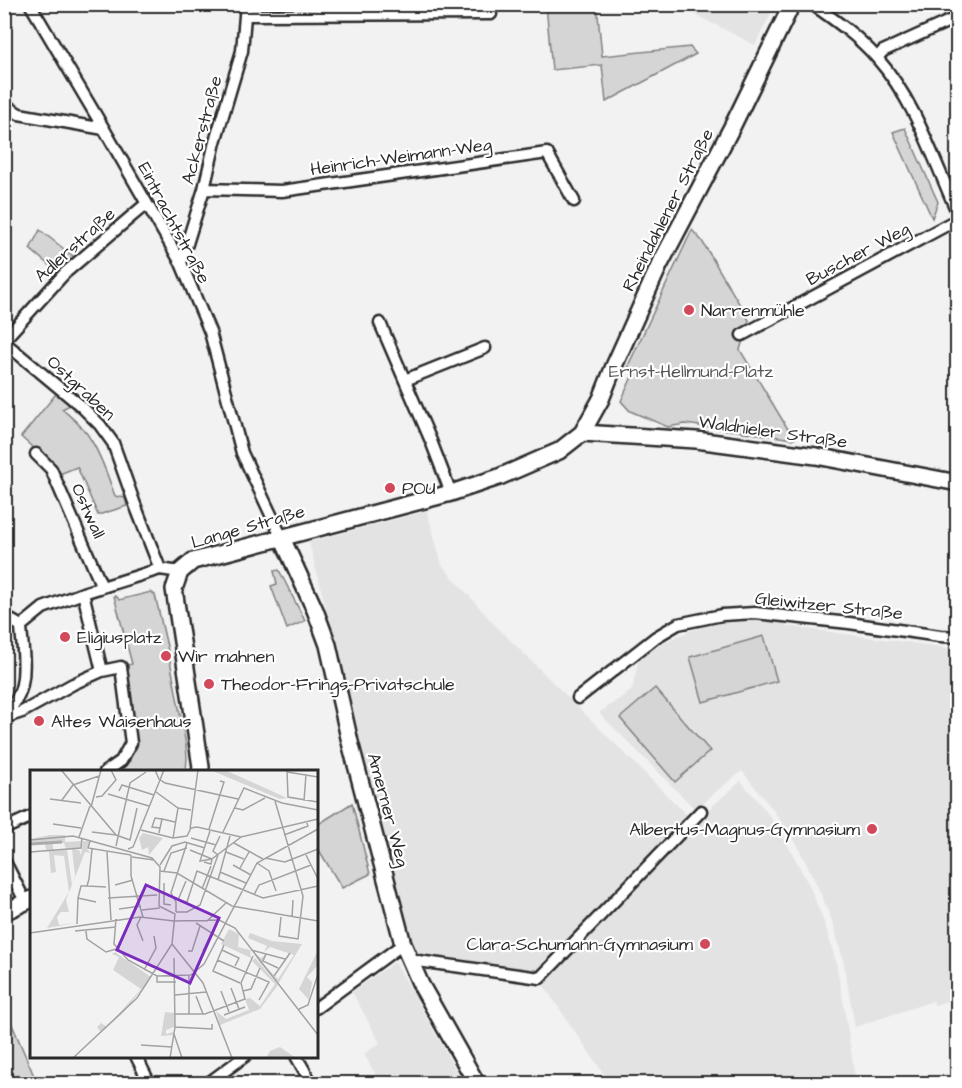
<svg xmlns="http://www.w3.org/2000/svg" width="962" height="1088" viewBox="0 0 962 1088" font-family="'Architects Daughter',sans-serif">
<style>
.built{fill:#e3e3e3}
.green{fill:#d5d5d5;stroke:#808080;stroke-width:1.5}
.lines{fill:none;stroke-linecap:round;stroke-linejoin:round}
.minor-casing{stroke:#2b2b2b;stroke-width:15}
.secondary-casing{stroke:#2b2b2b;stroke-width:20}
.minor{stroke:#fff;stroke-width:10}
.secondary{stroke:#fff;stroke-width:15}
.poi-dot{fill:#d1495b;stroke:#fff;stroke-width:2}
.labels{text-anchor:middle;dominant-baseline:central;stroke-width:4.5;stroke-linejoin:round;paint-order:stroke}
.street-label{font-size:18px;fill:#2b2b2b;stroke:#fff}
.poi-label{font-size:18px;fill:#2b2b2b;stroke:#fff;text-anchor:start}
.park-label{font-size:18px;fill:#565656;stroke:#fff}
.inset-river{fill:none;stroke:#ababab;stroke-width:3}
.inset-road{fill:none;stroke:#a2a2a2;stroke-width:1.5}
.view{fill:#7b2cbf;fill-opacity:0.15;stroke:#7b2cbf;stroke-width:3}
.inset-edge{fill:none;stroke:#2b2b2b;stroke-width:3}
</style>
<rect width="100%" height="100%" fill="#f2f2f2"/>
<filter id="ink" filterUnits="userSpaceOnUse"><feTurbulence type="fractalNoise" baseFrequency=".0167" numOctaves="2"/><feDisplacementMap in="SourceGraphic" scale="12" xChannelSelector="R" yChannelSelector="G"/><feConvolveMatrix kernelMatrix="1 2 1 2 8 2 1 2 1" color-interpolation-filters="sRGB"/></filter>
<g filter="url(#ink)">
<path class="built" d="M769 5 770 16 755 45 696 15 698 5Z
M427 511 442 565 493 623 688 816 538 972 428 958 418 953 413 948 309 542Z
M743 619 782 621 786 626 957 649V998L935 1005 933 1001 855 1027 843 959 832 921 816 883 798 847 774 811 742 771 718 790 696 810 599 713 632 690 639 658 661 644 682 634 702 627Z
M741 781 769 815 791 851 810 887 825 925 836 962 843 1000 856 1083H610L542 983 701 816Z
M393 963H396L463 1083H380L364 1054 380 1043 352 992Z"/>
<path class="green" d="M546 5H597L602 56 690 47 696 54 606 102 602 65 552 70Z
M905 128 938 202 932 218 893 132Z
M40 230 74 257 57 272 30 249Z
M692 230 702 241 749 320 740 350 794 439 685 424 668 427 630 411 621 401 635 370 628 366Z
M60 393 72 404 62 409C72 418 84 427 91 440 102 457 108 477 115 496L125 498 127 506 98 515 77 467 57 475 52 465 21 437 55 395Z
M279 570 305 621 287 629 271 586 277 584 274 571Z
M151 592 155 595 169 655 186 745 187 758 186 771 113 772 130 761V756L135 751 123 666 132 664 114 596 117 597 119 600Z
M764 636 777 681 703 702 690 657Z
M655 688 710 751 675 782 620 718Z
M352 803 370 874 342 888 317 847V825Z
M5 1008 37 1083H5Z"/>
<g class="lines">
<defs>
<path id="minor" d="M30 4 104 129 181 263 210 332 242 453 282 538
M812 4C835 20 859 37 877 58 916 102 934 161 958 214
M245 15 491 14
M877 58 883 51 958 17
M4 104 19 114 104 129
M204 189 282 191 547 153 574 201
M181 263 204 189 215 142 242 51 246 4
M380 323 431 441 451 493
M742 335 958 219
M4 340 65 273 146 204
M4 342 81 406 100 425 113 443 134 502 160 569
M405 380 485 348
M36 454 51 469 102 587
M4 616 21 626
M21 626 43 608 83 593 160 569 180 572
M102 671 121 667 131 743 121 761 105 772
M578 698 656 637 678 624 722 615 755 613 849 623 940 636 958 637
M4 718 22 712 73 684 102 671 83 593
M4 718C12 707 20 696 22 684 26 665 22 645 21 626
M4 829 32 816
M4 860 26 903
M411 965 418 961 540 978 701 811
M316 1008 403 944
M136 1056 150 1084
M296 1056 312 1084
M207 1084 245 1056"/>
<path id="secondary" d="M582 433 696 440 816 456 958 483
M282 538 315 610 328 645 350 742 403 944 421 985 477 1084
M200 772 201 767 174 589 180 572 193 561 451 493 499 477 559 451 582 433 601 399 614 366 659 266 733 125 792 4
M4 912 32 899"/>
</defs>
<use href="#minor" class="minor-casing"/>
<use href="#secondary" class="secondary-casing"/>
<use href="#minor" class="minor"/>
<use href="#secondary" class="secondary"/>
</g>
</g>
<g class="poi-dot">
<circle cx="689" cy="310" r="6"/>
<circle cx="390" cy="488" r="6"/>
<circle cx="65" cy="637" r="6"/>
<circle cx="166" cy="656" r="6"/>
<circle cx="209" cy="684" r="6"/>
<circle cx="39" cy="721" r="6"/>
<circle cx="872" cy="829" r="6"/>
<circle cx="705" cy="944" r="6"/>
</g>
<g class="labels">
<g class="street-label">
<text transform="translate(202 130) rotate(-75)">Ackerstraße</text>
<text transform="translate(401 157) rotate(-8)">Heinrich-Weimann-Weg</text>
<text transform="translate(668 210) rotate(-63)">Rheindahlener Straße</text>
<text transform="translate(174 223) rotate(62)">Eintrachtstraße</text>
<text transform="translate(75 245) rotate(-42)">Adlerstraße</text>
<text transform="translate(858 254) rotate(-28)">Buscher Weg</text>
<text transform="translate(81 388) rotate(43)">Ostgraben</text>
<text transform="translate(773 432) rotate(8)">Waldnieler Straße</text>
<text transform="translate(88 511) rotate(66)">Ostwall</text>
<text transform="translate(248 527) rotate(-16)">Lange Straße</text>
<text transform="translate(829 606) rotate(6)">Gleiwitzer Straße</text>
<text transform="translate(388 810) rotate(75)">Amerner Weg</text>
</g>
<g class="poi-label">
<text x="701" y="310">Narrenmühle</text>
<text x="402" y="488">POU</text>
<text x="77" y="637">Eligiusplatz</text>
<text x="178" y="656">Wir mahnen</text>
<text x="221" y="684">Theodor-Frings-Privatschule</text>
<text x="51" y="721">Altes Waisenhaus</text>
<text x="860" y="829" text-anchor="end">Albertus-Magnus-Gymnasium</text>
<text x="693" y="944" text-anchor="end">Clara-Schumann-Gymnasium</text>
</g>
<g class="park-label">
<text x="691" y="371">Ernst-Hellmund-Platz</text>
</g>
</g>
<g transform="translate(30 770)">
<rect width="288" height="288" fill="#f2f2f2"/>
<path d="M180 0H195L257 28 250 29ZM113 63 133 68 119 85 118 77 112 80 109 68ZM20 65H35V72L51 71V78L36 79 34 73H23V80H16L15 73 0 74V69ZM53 71H59L57 79 61 83 55 82 36 130 39 142H31L27 147 29 155 46 153 17 158 39 122 34 86 24 85 26 102 21 103 19 81 37 80 42 115 45 106 42 79 49 80 51 85ZM199 159 209 164 208 177 220 180 221 188 191 174ZM220 163 242 171 272 174 248 214 229 192 223 182 231 188 236 184 232 193 248 209 264 185 240 177 234 182 237 176 218 168ZM288 180V195L277 207 282 212 279 230 269 219ZM85 182 121 207 93 243 62 271 71 262 67 257 71 253 77 257 111 219 83 200 89 187 82 184ZM225 188 248 215 230 239 190 255 186 241 196 249 219 240 215 229 220 228 230 236 245 214 222 191ZM135 242 144 243V257L136 260V264L143 262V265L131 266ZM250 277 266 288H236L240 281Z" fill="#d5d5d5"/>
<path class="inset-river" d="M0 74 32 72"/>
<path class="inset-road" d="M125 0 129 9 135 13 208 29M257 0 258 27 288 32M32 1 86 65 100 70 107 38M257 2 288 7M89 21 92 15 124 25M126 22 148 38 161 40M78 24 119 36M66 27 72 26 86 10 81 0M20 29 51 33M32 30 43 15 69 6M245 31 273 126 268 169 249 166 251 147M274 31 276 4M61 37 71 0M205 38 213 40 235 28M23 54 51 58M130 58 122 57 125 48 132 49M160 59 168 0M179 59 194 12 190 11M111 60 143 68 157 66 161 58 167 57 211 67 288 49M180 61 170 91 182 89M62 62 86 65M193 62 214 18 252 33 288 40M129 63 132 49 145 52M254 65 278 56 276 51M49 67 60 36M143 68 148 38M161 68 186 75M0 70 43 66 122 88 130 97 129 136 145 144 142 174 107 228 43 288M60 71 58 78 101 85M204 73 233 89M86 76 100 13 116 2M98 79 103 77 134 0M160 80 182 89M0 82 51 78 52 68M77 82 81 150M196 82 214 89M101 85V106L113 147M188 85 183 81 190 66M276 85 288 109M102 87 124 90M235 88 255 92 288 79M174 92 181 94 182 89 211 67M227 93 239 101 246 121M130 95 142 76 155 72 175 78M203 95 221 105M210 98 219 82M130 101 147 103 202 136 288 151M134 101 141 83 157 78M190 102 216 113M188 110 200 66M134 113V134L141 135M85 115 103 110M57 116 76 117M172 119 181 96M224 125 229 115 281 95M48 128 66 132M78 128 127 125M148 130 157 132 167 101 233 128 288 116M148 130 156 111M89 139 111 136M112 140 130 138M146 142H157L170 135 188 85M146 142V132L141 123 157 73M111 147 107 155 113 171M262 148 263 130M86 149 84 174 98 190 127 206 161 205 174 194 227 93 288 59M144 151 189 150 205 158 288 265M177 151 196 133M166 153 194 171M47 154 48 128 51 116H57L59 109 62 79M45 161 86 157M56 161 57 169 76 182 86 179M0 163 110 147 144 151M142 174 173 213 202 288M194 175 183 201 210 213M192 180 209 188 205 196M221 180 255 189M158 181H162L170 156M173 181 181 164M236 184 233 191 248 198M187 190 239 212 229 230M114 200 126 178 124 166M127 206V212H146M244 206 260 183M201 218 209 239M191 221 199 242M213 221 221 219 230 198M145 225 176 222M166 226 173 244M269 239 278 235 288 204M145 244H175L215 229 211 213 223 186M159 244V206M194 245 215 237M145 257 182 259V254M144 264 152 288M111 275 142 277M140 288 145 257 144 188"/>
<path class="view" d="M116 115 189 148 160 213 87 180Z"/>
<rect width="288" height="288" class="inset-edge"/>
</g>
<rect width="962" height="1088" fill="none" stroke="#fff" stroke-width="24"/>
<rect x="12" y="12" width="938" height="1064" fill="none" stroke="#2b2b2b" stroke-width="2" filter="url(#ink)"/>
</svg>
